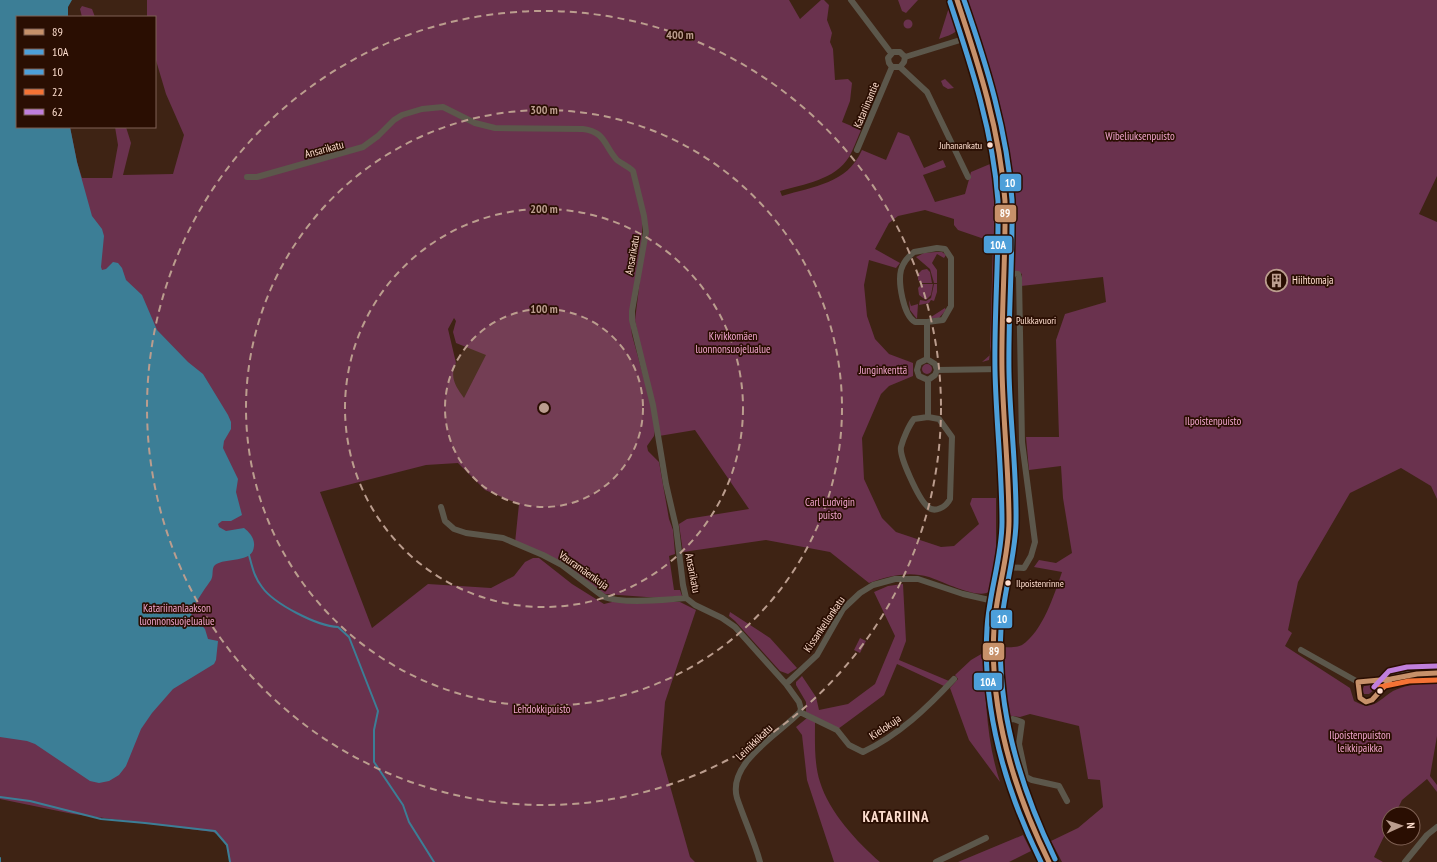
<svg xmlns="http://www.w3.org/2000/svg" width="1437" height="862" viewBox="0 0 1437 862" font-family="'PT Sans Narrow',sans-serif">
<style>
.green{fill:#6a324e;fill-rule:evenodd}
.water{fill:#3c7e96}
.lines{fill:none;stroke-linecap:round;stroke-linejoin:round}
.stream{stroke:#3c7e96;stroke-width:2}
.minor{stroke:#5c574b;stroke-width:6}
.secondary{stroke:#5c584a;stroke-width:9}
.bus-1-casing{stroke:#2a0e02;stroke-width:8}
.bus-2-casing{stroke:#2a0e02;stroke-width:8}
.bus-3-casing{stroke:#2a0e02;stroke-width:8}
.bus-4-casing{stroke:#2a0e02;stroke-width:8}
.bus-5-casing{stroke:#2a0e02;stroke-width:8}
.bus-1{stroke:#c7916a;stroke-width:5}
.bus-2{stroke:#4d9fd9;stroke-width:5}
.bus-3{stroke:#4d9fd9;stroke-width:5}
.bus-4{stroke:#f57335;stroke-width:5}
.bus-5{stroke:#c07fdc;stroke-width:5}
.ring{fill:none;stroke:#bb9d8e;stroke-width:2;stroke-dasharray:7 5}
.bus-dot{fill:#fedecf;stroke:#2a0e02;stroke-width:1.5}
.labels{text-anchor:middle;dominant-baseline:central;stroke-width:3.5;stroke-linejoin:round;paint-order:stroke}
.bus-label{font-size:10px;fill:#fedecf;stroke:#2a0e02;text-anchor:start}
.street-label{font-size:11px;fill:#fedecf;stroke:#2a0e02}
.park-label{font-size:11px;fill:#f1a5ce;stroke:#2a0e02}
.poi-label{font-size:11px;fill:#fedecf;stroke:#2a0e02;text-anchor:start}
.district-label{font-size:15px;font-weight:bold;letter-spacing:1px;fill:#fedecf;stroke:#2a0e02}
.centre{fill:#bb9d8e;stroke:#2a0e02;stroke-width:2}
.ring-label{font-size:12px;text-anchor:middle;font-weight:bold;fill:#bb9d8e;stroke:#2a0e02;stroke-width:3.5;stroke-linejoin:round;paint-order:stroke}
.line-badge{stroke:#2a0e02;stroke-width:1.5}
.badge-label{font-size:11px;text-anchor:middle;font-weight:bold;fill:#fff}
</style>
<rect width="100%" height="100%" fill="#3e2314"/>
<path class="green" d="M147 0H789L800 19 821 0H824L829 5 827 20 832 33 830 42 833 49 835 80 848 79 852 83 850 101 842 122 861 130C857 139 854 148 849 157 835 180 804 184 780 191L782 196C814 186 847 184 862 150L886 160 898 132 909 136 924 168 943 160 946 167 923 175 935 202 965 194 971 172 990 164V168L993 169 996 230 994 229 996 239 994 326 989 360 982 362 990 355 993 242 958 230 954 225V219L925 210 898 216 889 223 875 249 900 263 896 268 869 260 864 285 867 316 875 339 889 354 913 363V376L889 386 881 394 862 438 864 479 882 518 896 532 941 547 954 546 979 524 970 504 972 498H996V569L990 591C980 601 942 581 929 577 908 571 889 576 869 583L830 552 766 540 683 552 679 524 687 519 749 509 695 430 659 436 635 320 646 232 642 215V240L630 319 632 335 651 404 655 430 654 436 647 446 648 451 659 462 669 519 673 530 675 554 669 556 674 590H680L682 596 660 598 605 594 578 575 515 543 519 504 485 490 458 463 426 465 320 492 372 628 428 584 491 588 514 576 525 562 533 558H539L572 584 604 604 616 601 680 602 696 610 665 702 661 754 690 857 695 862H230C229 850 225 837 213 832L73 814 0 799V251L70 127 77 162 82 178H112L118 145 115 127H126L131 143 123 175 173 174 184 135 166 94 155 57V17H147ZM454 318 456 321 453 332 456 343 486 355 464 398C456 387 449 377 456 363L448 329Z
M898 0H918L906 13 902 11Z
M963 0H1437V176L1419 214 1437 222V499L1431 486 1401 468 1350 493 1298 582 1288 630 1292 633 1285 646 1350 688 1354 701C1374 712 1378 700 1393 691 1404 685 1425 682 1437 684V736L1430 776 1437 785V792L1427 779 1402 800 1395 814H1389V826L1374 857 1383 862H1062L1051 841 1078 828 1103 807 1100 780 1088 779 1079 726 1030 714 1020 717 1005 715 1000 671V647C1006 647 1017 648 1022 645 1043 631 1054 595 1062 572L1034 567 1039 560 1056 563 1072 553 1063 498 1061 466 1029 470 1026 437H1059L1056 340 1065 314 1106 302 1103 277 1021 286 1022 274 1012 269C1009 226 1010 182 1002 138 996 108 987 79 978 49L980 48 970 10Z
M951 1H953C961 26 967 30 939 39Z
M82 6 92 9 95 17H82L80 9Z
M903.5 24a4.5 4.5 0 1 1 9 0a4.5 4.5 0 1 1-9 0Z
M945 79 954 88 948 89 943 86 941 81Z
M936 252H942L946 255 944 258 937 254 932 263 937 270V283H934L930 269 916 257 924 253Z
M927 269 930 272 932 283H922L918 280V274L922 270Z
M922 284H933L931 295 926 300 919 295 918 288Z
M934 284H937V292L934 301 931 300 929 303 919 305 920 300 926 301 931 298Z
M909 300 911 306 918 304 917 319 910 310Z
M945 308 946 310 939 318 933 319 931 317Z
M922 369a5 5 0 1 1 10 0a5 5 0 1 1-10 0Z
M903 584 906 641 899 660 949 681 944 686 897 664 884 695 838 729 806 712V702L796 685V682L802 676 816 697 819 710 848 704 875 684 895 636 874 592 888 586Z
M730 612 770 638 797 668 788 674 780 671 735 621 729 616Z
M860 638 866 641 860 653 854 650Z
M983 653C986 697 986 740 1000 782L969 740 950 688 958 679 955 675 971 660Z
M1381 684 1369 694H1364L1362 691 1364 686Z
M807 718 815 721C815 741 814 764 820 782 829 812 857 842 880 862H834L807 780 802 735 796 727Z
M1023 835 1031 851 1009 862H958Z"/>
<path class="water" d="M0 0H72L68 7V17H17V127H70L77 162 92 216 102 229 104 236 101 267 102 270 106 269 113 262 118 263 122 268 126 280 142 295 157 330 188 362 203 374 228 415 231 422V429L224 441 223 448 238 479 236 492 242 515 231 521H222L218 524 219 527 226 531 244 528C249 532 255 538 254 546 253 564 225 557 215 565 211 569 214 575 211 580 206 587 192 607 191 614L205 629 208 639 218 641 216 660 214 664 173 689 152 713 141 729 126 766 119 775 109 781 99 783 90 781 35 744 27 741 0 737Z"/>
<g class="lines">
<path class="stream" d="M249 555C252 566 254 577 262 587 274 604 317 626 338 627L349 637 378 711 374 730V762L403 805 409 822 434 862
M0 797 30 801 101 819 145 823 215 831 227 845 230 862
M0 858V862"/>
<path class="minor" d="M851 0 891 53
M905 57 904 62 900 67H892L889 63 888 58 893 52H900L905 57 970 37
M900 67 927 92 968 177
M857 150 892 67
M247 177H257L363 147 378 136 394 120 402 115 422 109 443 107 475 123 495 128 583 129C606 132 604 146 617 160 622 164 628 166 633 171L644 216 646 232 632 311V320L653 405 666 484 676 527 683 585 686 598 695 605 722 618 735 627 786 684 799 702 801 709 800 712
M927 322H915C903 315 898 282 901 270 903 263 909 256 914 252L937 248 945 249 951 258V306L943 320 927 322V359L935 364 937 370
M927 359 919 363 917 370 919 376 928 380
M937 370 1002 369
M928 417 939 419 952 437 950 499C946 507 934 514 927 506 919 499 899 457 901 447 903 439 909 425 914 419L928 417V380L935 375 937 370
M441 507 445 521 454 529 466 533 503 538 543 555 562 565 604 597C623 604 665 600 686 598
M1004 567 1024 568 1031 556 1035 542 1022 442 1019 278 1018 274 1004 272
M1301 650 1358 682 1375 681 1408 674 1437 673
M786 684 817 655 843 609 860 593 873 585 895 579H918L963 594 998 602
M800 712 837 730 849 745 863 752C899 735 927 708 954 679
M1001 721 1013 719 1022 722 1019 744 1026 777 1032 780 1059 786 1067 801
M760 862C754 840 744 819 737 798 727 763 779 734 800 712
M936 862 986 838
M1405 862 1427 835 1437 827"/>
<path class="secondary" d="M957 0C979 65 1002 132 1005 201 1007 257 1001 313 1002 369 1002 421 1010 472 1009 524 1008 559 997 593 994 628 988 707 1012 793 1049 862"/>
<defs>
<path id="bus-1" d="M957 0C979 66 1000 131 1005 201 1006 257 1001 313 1002 370 1003 420 1009 471 1009 521 1009 558 996 592 994 628 989 710 1013 789 1049 862
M1391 679 1372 700 1366 702 1360 698 1358 682Z
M1391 679 1417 674 1437 673"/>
<path id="bus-2" d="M950 2C972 68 993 132 998 201 999 258 994 314 995 370 996 421 1002 471 1002 522 1002 558 989 592 987 628 982 710 1005 789 1041 862"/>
<path id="bus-3" d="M964 0C987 66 1007 131 1012 200 1013 258 1008 315 1009 372 1010 422 1017 473 1016 523 1015 559 1003 594 1001 629 996 710 1020 787 1055 859"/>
<path id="bus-4" d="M1380 687 1409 681 1437 680"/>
<path id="bus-5" d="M1374 687 1389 671 1407 667 1437 666"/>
</defs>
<use href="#bus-1" class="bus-1-casing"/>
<use href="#bus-2" class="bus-2-casing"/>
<use href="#bus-3" class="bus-3-casing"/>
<use href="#bus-4" class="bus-4-casing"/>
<use href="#bus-5" class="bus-5-casing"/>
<use href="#bus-1" class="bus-1"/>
<use href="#bus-2" class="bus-2"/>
<use href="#bus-3" class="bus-3"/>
<use href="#bus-4" class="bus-4"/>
<use href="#bus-5" class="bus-5"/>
</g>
<circle cx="544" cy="408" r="99" fill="#bb9d8e" fill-opacity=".12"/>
<g class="ring">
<circle cx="544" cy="408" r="99"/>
<circle cx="544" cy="408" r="199"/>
<circle cx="544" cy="408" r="298"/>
<circle cx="544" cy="408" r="397"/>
</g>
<defs>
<symbol id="building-ring" viewBox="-11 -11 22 22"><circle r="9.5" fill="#2a0e02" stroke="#bb9d8e" stroke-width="1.5"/><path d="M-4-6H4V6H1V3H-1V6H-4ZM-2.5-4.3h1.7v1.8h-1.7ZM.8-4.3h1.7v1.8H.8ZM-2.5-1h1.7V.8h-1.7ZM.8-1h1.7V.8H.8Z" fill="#bb9d8e"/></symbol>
</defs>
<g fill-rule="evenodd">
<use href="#building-ring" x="1264" y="268" width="25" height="25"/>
</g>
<g class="bus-dot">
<circle cx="990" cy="145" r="3.5"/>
<circle cx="1009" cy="320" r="3.5"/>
<circle cx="1008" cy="583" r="3.5"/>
<circle cx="1380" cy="691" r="3.5"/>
</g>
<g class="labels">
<g class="bus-label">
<text x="982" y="145" text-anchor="end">Juhanankatu</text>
<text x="1016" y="320">Pulkkavuori</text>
<text x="1016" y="583">Ilpoistenrinne</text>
</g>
<g class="street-label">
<text transform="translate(866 105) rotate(-67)">Katariinantie</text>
<text transform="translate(324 149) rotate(-15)">Ansarikatu</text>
<text transform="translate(632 255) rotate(-80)">Ansarikatu</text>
<text transform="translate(584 570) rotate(35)">Vauramäenkuja</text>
<text transform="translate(693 573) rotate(79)">Ansarikatu</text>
<text transform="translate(824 624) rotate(-56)">Kissankellonkatu</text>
<text transform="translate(885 727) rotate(-34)">Kielokuja</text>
<text transform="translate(754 742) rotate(-44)">Leinikkikatu</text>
</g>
<g class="park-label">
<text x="1140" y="136">Wibeliuksenpuisto</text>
<text x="733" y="336">Kivikkomäen<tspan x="733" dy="13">luonnonsuojelualue</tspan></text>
<text x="883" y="370">Junginkenttä</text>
<text x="1213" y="421">Ilpoistenpuisto</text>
<text x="830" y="502">Carl Ludvigin<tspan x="830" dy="13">puisto</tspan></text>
<text x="177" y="608">Katariinanlaakson<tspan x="177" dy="13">luonnonsuojelualue</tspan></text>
<text x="542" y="709">Lehdokkipuisto</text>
<text x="1360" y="735">Ilpoistenpuiston<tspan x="1360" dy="13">leikkipaikka</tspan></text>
</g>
<g class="poi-label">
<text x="1292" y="280">Hiihtomaja</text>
</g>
<g class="district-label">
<text x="896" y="816">KATARIINA</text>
</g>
</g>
<circle cx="544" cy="408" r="6" class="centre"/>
<g class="ring-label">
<text x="680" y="39">400 m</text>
<text x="544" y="114">300 m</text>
<text x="544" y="213">200 m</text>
<text x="544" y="313">100 m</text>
</g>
<g class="line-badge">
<rect x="999" y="173" width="23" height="19" rx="4" fill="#4d9fd9"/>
<rect x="994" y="204" width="23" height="19" rx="4" fill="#c7916a"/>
<rect x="983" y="235" width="30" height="19" rx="4" fill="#4d9fd9"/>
<rect x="990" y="609" width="23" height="20" rx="4" fill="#4d9fd9"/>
<rect x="982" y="642" width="23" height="19" rx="4" fill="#c7916a"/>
<rect x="973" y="672" width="30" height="19" rx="4" fill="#4d9fd9"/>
</g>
<g class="badge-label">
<text x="1010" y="187">10</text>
<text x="1005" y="217">89</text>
<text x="998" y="249">10A</text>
<text x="1002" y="623">10</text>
<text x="994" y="655">89</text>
<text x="988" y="686">10A</text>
</g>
<rect x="16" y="16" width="140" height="112" fill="#2a0e02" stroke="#7f6154"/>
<rect x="24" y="29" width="20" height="6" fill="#c7916a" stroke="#7f6154"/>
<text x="52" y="36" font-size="12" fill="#fedecf">89</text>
<rect x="24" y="49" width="20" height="6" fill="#4d9fd9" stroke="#7f6154"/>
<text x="52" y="56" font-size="12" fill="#fedecf">10A</text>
<rect x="24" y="69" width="20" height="6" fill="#4d9fd9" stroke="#7f6154"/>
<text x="52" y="76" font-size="12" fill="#fedecf">10</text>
<rect x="24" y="89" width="20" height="6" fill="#f57335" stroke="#7f6154"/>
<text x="52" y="96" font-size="12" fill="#fedecf">22</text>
<rect x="24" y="109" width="20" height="6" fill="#c07fdc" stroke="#7f6154"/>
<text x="52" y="116" font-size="12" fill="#fedecf">62</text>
<g transform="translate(1401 826) rotate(87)"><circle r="19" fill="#2a0e02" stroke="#7f6154"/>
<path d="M0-3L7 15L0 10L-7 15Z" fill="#bb9d8e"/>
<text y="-6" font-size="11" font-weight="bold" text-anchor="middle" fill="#fedecf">N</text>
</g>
</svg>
